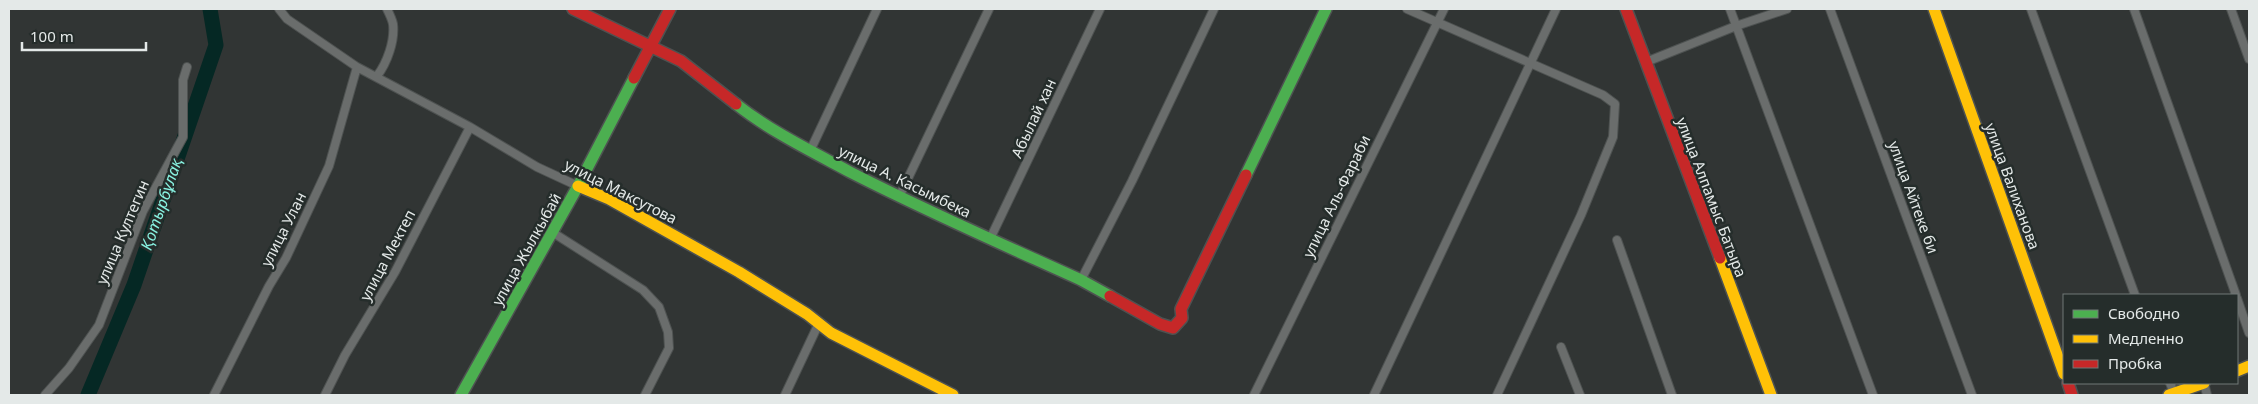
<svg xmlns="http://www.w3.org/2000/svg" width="2258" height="404" viewBox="0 0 2258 404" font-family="'Noto Sans',sans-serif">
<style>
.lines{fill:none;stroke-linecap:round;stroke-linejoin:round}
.river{stroke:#052824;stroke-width:15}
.street-casing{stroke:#4e5251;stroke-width:10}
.fast-casing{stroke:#4e5251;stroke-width:14}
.slow-casing{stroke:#4e5251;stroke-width:14}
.jam-casing{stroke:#4e5251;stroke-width:14}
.street{stroke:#6a6d6c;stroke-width:8}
.fast{stroke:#4caf50;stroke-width:11}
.slow{stroke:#ffc107;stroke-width:11}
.jam{stroke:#c62828;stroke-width:11}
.labels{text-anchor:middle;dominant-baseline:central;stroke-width:5;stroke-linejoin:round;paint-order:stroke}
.street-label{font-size:15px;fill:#e4e9e8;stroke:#252d2b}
.water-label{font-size:16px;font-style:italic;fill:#89f3e2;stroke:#252d2b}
</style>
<rect width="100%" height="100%" fill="#313534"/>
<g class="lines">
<path class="river" d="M88 395 134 285 216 45 210 9"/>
<defs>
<path id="street" d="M279 9 287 19 357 67 470 127 537 167 578 186
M1407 9 1603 95 1615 104 1613 137 1581 215 1497 395
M1730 9 1873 395
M1830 9 1972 395
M2031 9 2135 295
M2134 9 2236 295
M2231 9 2249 59
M1646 62 1736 26 1787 9
M377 76C387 63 395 41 393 24 392 19 389 13 387 9
M810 151 877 9
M899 197 989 9
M552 232 643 290 659 307 668 332 669 348 645 395
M990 239 1100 9
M1617 240 1672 395
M1081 280 1132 181 1214 9
M2237 298 2249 333
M1561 347 1580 395
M2170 383 2174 393
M2204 383 2207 395
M45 395 69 368 99 325 143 211 183 137V80L187 67
M214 395 269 286 286 258 329 166 357 67
M325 395 345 355 395 272 470 127
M785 395 819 323
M1254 395 1444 9
M1374 395 1556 9"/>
<path id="fast" d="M736 104C770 131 811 151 850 172 926 211 1004 245 1081 280L1110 296
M1246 175 1326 9
M461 395 578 186 634 78"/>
<path id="slow" d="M1934 9 2064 374
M578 186 609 199 739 272 807 314 831 333 953 395
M1720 258 1771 395
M2237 371 2249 366
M2169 395 2204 383"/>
<path id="jam" d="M573 9 681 61 736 104
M1626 9 1720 258
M634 78 670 9
M1110 296 1160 324 1173 328 1182 318 1181 309 1246 175
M2068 383 2072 395"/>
</defs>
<use href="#street" class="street-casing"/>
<use href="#fast" class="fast-casing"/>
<use href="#slow" class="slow-casing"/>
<use href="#jam" class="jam-casing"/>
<use href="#street" class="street"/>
<use href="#fast" class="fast"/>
<use href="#slow" class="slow"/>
<use href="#jam" class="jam"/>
</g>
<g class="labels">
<g class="street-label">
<text transform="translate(1033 118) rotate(-65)">Абылай хан</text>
<text transform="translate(905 181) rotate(26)">улица А. Касымбека</text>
<text transform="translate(2013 186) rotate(70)">улица Валиханова</text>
<text transform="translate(621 191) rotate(27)">улица Максутова</text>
<text transform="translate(1336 196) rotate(-64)">улица Аль-Фараби</text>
<text transform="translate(1712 197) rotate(69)">улица Алпамыс Батыра</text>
<text transform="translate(1914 197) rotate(70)">улица Айтеке би</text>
<text transform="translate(283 229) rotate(-63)">улица Улан</text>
<text transform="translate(122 232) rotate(-67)">улица Култегин</text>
<text transform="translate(526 249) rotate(-61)">улица Жылкыбай</text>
<text transform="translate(387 255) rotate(-62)">улица Мектеп</text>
</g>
<g class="water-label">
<text transform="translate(161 204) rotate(-71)">Қотырбұлақ</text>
</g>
</g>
<rect width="2258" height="404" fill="none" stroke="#e4e9e8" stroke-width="20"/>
<rect x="2063" y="294" width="175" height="90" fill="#252d2b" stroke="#717877"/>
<rect x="2073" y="310" width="25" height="8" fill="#4caf50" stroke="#717877"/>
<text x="2108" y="319" font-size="15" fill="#e4e9e8">Свободно</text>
<rect x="2073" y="335" width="25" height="8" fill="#ffc107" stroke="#717877"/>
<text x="2108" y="344" font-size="15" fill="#e4e9e8">Медленно</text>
<rect x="2073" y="360" width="25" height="8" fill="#c62828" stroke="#717877"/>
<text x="2108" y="369" font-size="15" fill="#e4e9e8">Пробка</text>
<path d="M22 42v8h124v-8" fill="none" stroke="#e4e9e8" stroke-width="2.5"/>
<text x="30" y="42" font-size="15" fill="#e4e9e8" stroke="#252d2b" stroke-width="4" paint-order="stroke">100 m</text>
</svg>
